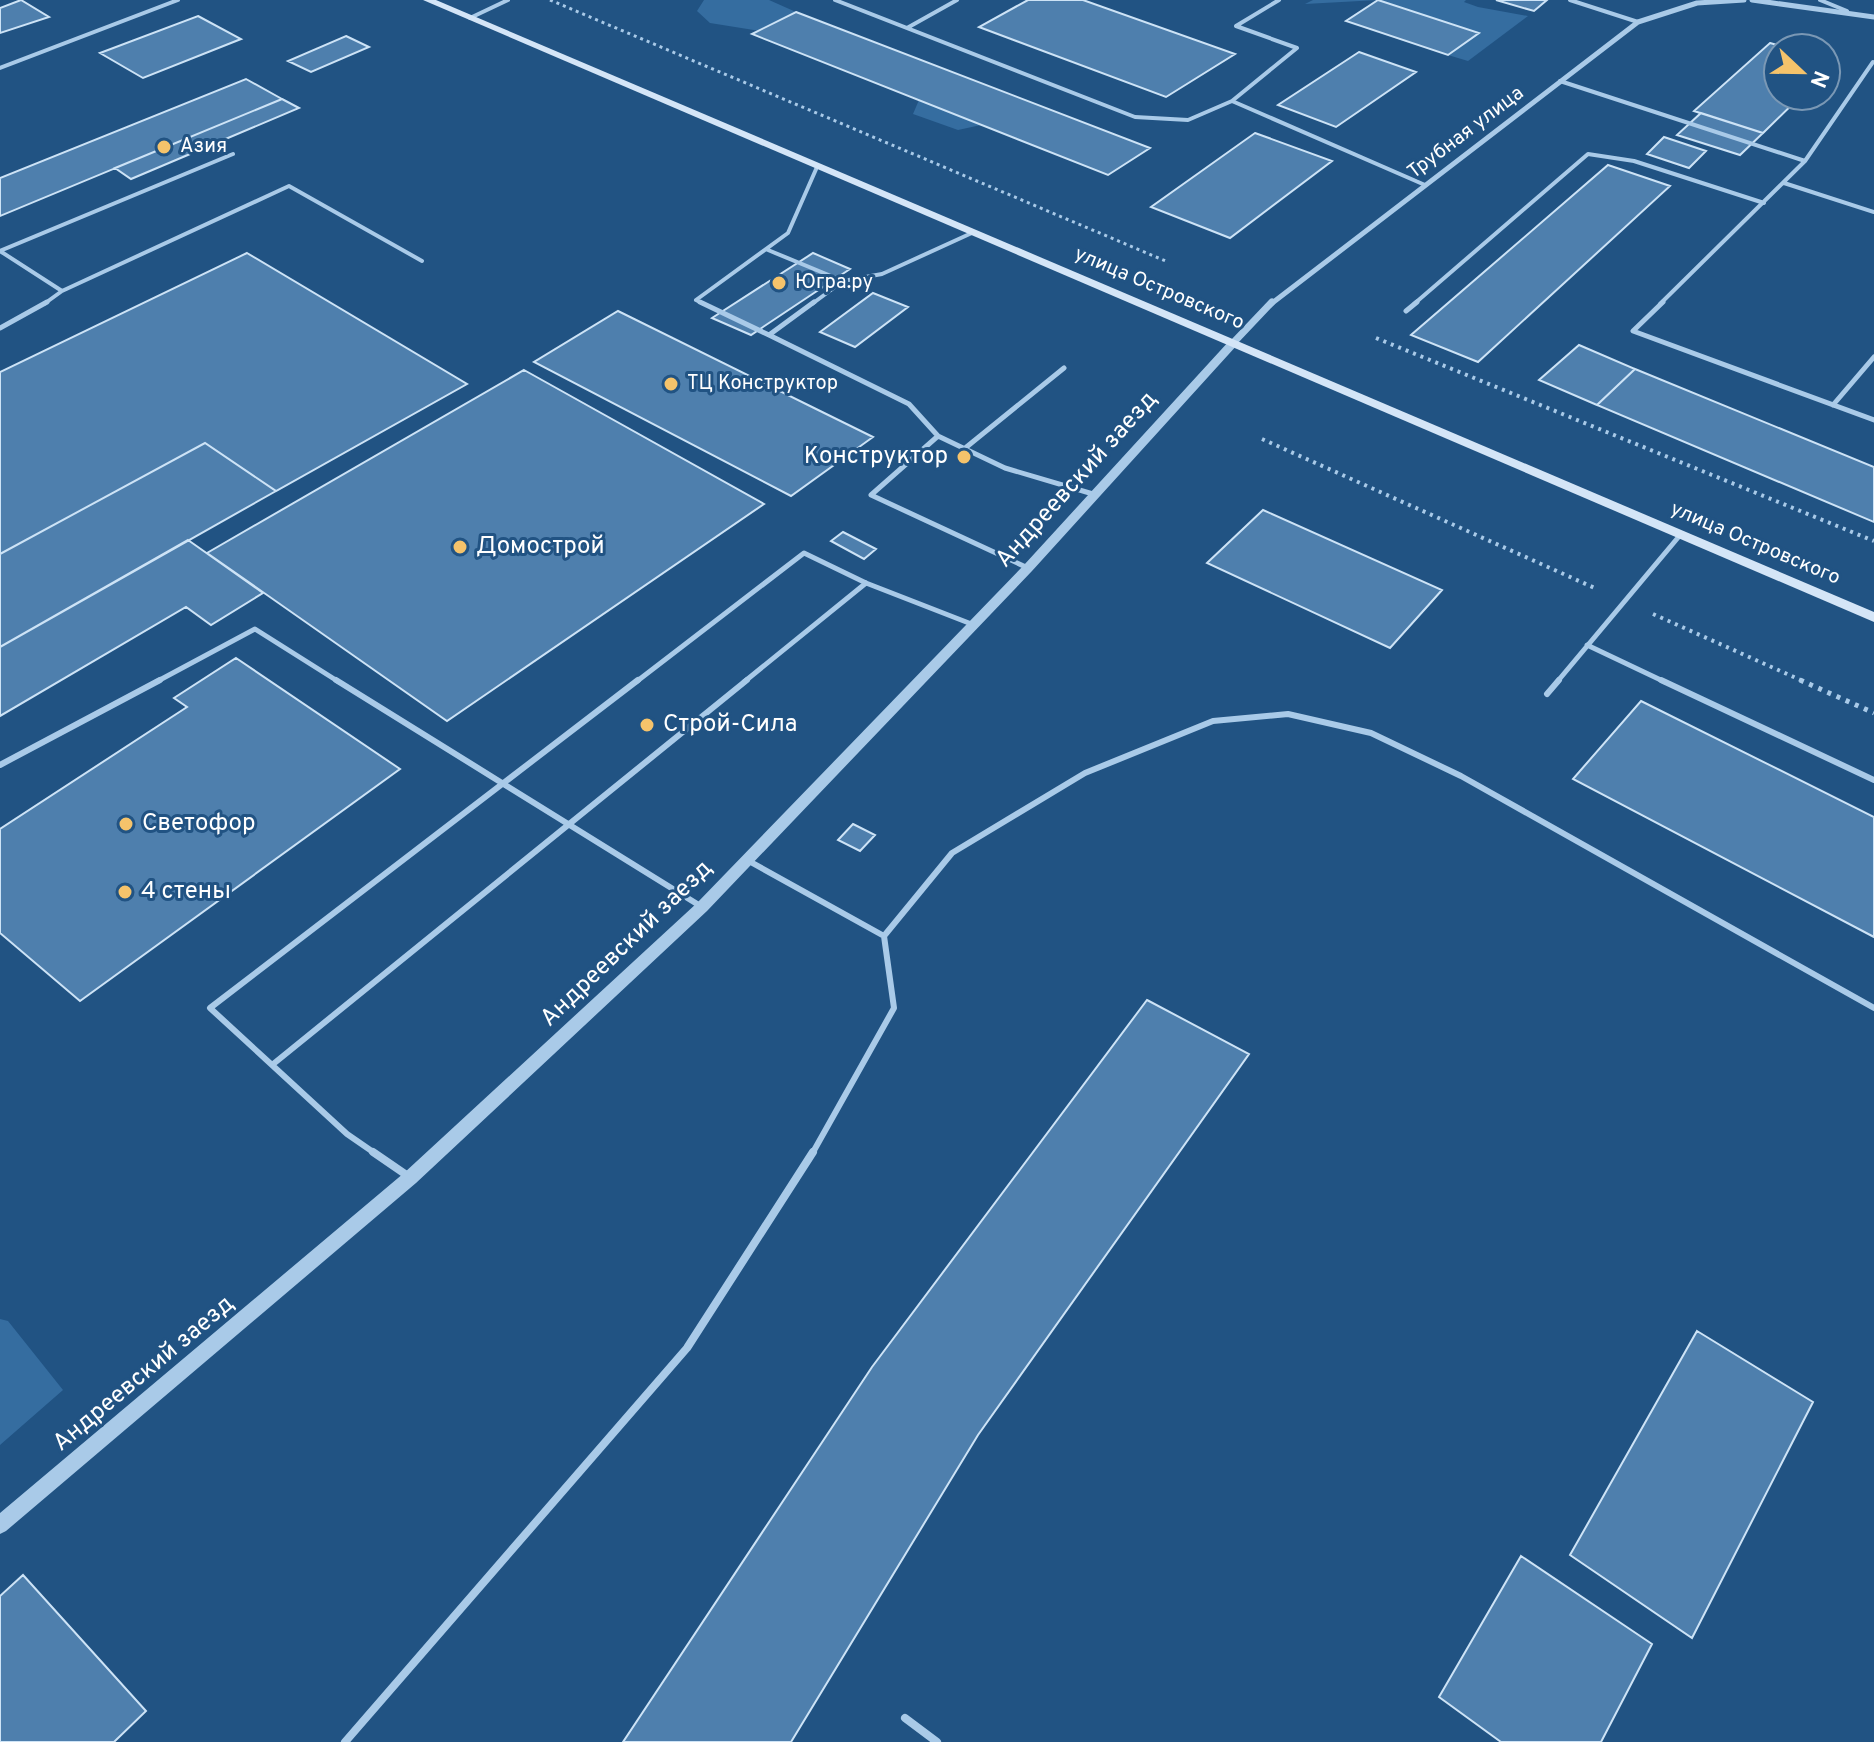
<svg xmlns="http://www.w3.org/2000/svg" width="1874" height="1742" viewBox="0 0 1874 1742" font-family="Overpass,sans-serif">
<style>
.green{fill:#356da0}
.building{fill:#4e7fad;stroke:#cde3f6;stroke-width:2}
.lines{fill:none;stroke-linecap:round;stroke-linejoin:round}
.path-far2{stroke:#a9cae8;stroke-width:3;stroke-dasharray:3 4;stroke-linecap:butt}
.path-far1{stroke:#a9cae8;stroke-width:4;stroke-dasharray:3 5;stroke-linecap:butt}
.path{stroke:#a9cae8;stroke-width:5;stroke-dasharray:4 6;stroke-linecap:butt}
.service-far3{stroke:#a9cae8;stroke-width:4}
.service-far2{stroke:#a9cae8;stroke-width:5}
.service-far1{stroke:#a9cae8;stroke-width:6}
.service{stroke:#a9cae8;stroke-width:8}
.minor-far1{stroke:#a9cae8;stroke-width:5}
.minor{stroke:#a9cae8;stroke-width:7}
.tertiary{fill:#a9cae8;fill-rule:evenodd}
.secondary{fill:#d4e5f7;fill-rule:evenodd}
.poi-dot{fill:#f5c36b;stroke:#215383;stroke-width:3}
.labels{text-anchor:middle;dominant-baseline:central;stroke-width:6;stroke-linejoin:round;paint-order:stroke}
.far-street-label{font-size:20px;fill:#fff;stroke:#215383}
.far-poi-label{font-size:20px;fill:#fff;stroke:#215383;text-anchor:start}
.poi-label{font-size:24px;fill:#fff;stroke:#215383;text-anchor:start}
.street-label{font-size:24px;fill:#fff;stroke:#215383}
</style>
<rect width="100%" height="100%" fill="#215383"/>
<path class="green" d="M704 0H769L796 12 760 31 710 23 697 11Z
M1313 0H1466L1464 2 1478 7 1528 16 1468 61 1448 55 1478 33 1378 0 1305 4Z
M919 100 981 125 958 130 913 114Z
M0 1319 8 1321 63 1390 0 1445Z"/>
<path class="building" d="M21 0 49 17 0 33V8Z
M1028 0H1083L1235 54 1166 97 979 27Z
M1378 0 1479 33 1448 55 1346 21Z
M1496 0H1547L1534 11Z
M796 12 1150 148 1108 175 752 34Z
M198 16 241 39 143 78 100 53Z
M346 36 369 47 311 72 288 61Z
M1770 43 1788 48H1778V96H1801L1763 133 1694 111Z
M1359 52 1416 72 1336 127 1278 105Z
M246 79 282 99 0 216V178Z
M282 99 299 108 131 179 115 168Z
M1701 113 1763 133 1740 155 1677 135Z
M1255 133 1332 161 1230 238 1151 207Z
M1664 137 1706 151 1689 168 1647 154Z
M1608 165 1670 186 1478 362 1411 335Z
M247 253 467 384 276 491 205 443 0 554V372Z
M813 253 850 269 751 335 712 318Z
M873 293 908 307 855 347 820 332Z
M618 311 810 406 873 437 791 496 534 362Z
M1579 345 1635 369 1597 405 1539 380Z
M1635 369 1874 467V522L1597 405Z
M524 370 764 504 447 721 207 553Z
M205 443 276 491 0 647V554Z
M1263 510 1442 590 1390 648 1207 563Z
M843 532 876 549 864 559 831 541Z
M188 540 263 593 211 625 186 607 0 716V647Z
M236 658 400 769 80 1001 0 933V829L187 707 174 698Z
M1641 701 1874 817V937L1573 779Z
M853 824 875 835 860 851 838 840Z
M1147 1000 1249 1054 978 1435 791 1742H623L872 1367Z
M1697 1331 1813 1402 1692 1638 1570 1555Z
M1521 1556 1652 1644 1601 1742H1501L1439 1697Z
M23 1575 146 1711 114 1742H0V1596Z"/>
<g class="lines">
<path class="path-far2" d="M550 0 1168 262"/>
<path class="path-far1" d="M1376 338 1874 541
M1262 439 1597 589
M1653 614 1805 682"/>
<path class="path" d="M1800 680 1874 713"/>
<path class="service-far3" d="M835 0 1135 117 1188 120 1232 101 1425 185
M1570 0 1638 22
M1820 0 1847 11
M470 18 508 0
M907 28 957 0
M0 68 178 0
M1560 81 1805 161
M1232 101 1297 48 1236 26 1279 0
M1784 183 1874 212
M768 250 843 281
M0 251 233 154
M0 251 62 291
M44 304 62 291 289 186 422 261
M704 304 696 300 788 233 817 167
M812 304 843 281 882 274 974 232
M1414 304 1588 154 1634 161 1764 203
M1660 304 1805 161 1873 62"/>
<path class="service-far2" d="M700 302 769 335 814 302
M1663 302 1633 331 1874 420
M1406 311 1417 302
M0 328 47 302
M769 335 909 404 938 436 1005 468 1093 494
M1833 405 1874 357
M938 436 871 495 1028 568
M964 449 1064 368
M1587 645 1665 682
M156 682 255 629 339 682
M636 682 804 553 866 583 974 625
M744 682 866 583
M1557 682 1681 534"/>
<path class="service-far1" d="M336 680 702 907
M1661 680 1874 780
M1547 694 1559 680
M0 765 160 680
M747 860 884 936 894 1008 812 1154
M884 936 952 853 1085 773 1213 721 1288 714 1371 733 1461 776 1874 1008
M272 1065 210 1008 638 680
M376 1154 347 1134 272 1065 747 680"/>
<path class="service" d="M373 1152 408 1176
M905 1718 937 1742
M345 1742 687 1348 813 1152"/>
<path class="minor-far1" d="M1752 0 1874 17
M1271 304 1638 22 1697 3 1744 0"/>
<path class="minor" d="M1234 342 1272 302"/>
<path class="tertiary" d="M1234 339 1239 342 1238 344 1032 571 707 911 416 1183 6 1531 0 1534V1513L404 1173 697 903 1024 565 1230 340Z"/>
<path class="secondary" d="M423 0H436L1874 612V622Z"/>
</g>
<g class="poi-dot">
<circle cx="164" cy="147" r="8"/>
<circle cx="779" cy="283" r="8"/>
<circle cx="671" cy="384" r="8"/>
<circle cx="964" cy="457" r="8"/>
<circle cx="460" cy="547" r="8"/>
<circle cx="647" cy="725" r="8"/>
<circle cx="126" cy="824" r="8"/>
<circle cx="125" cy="892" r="8"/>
</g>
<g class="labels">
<g class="far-street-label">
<text transform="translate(1466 133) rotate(-37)">Трубная улица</text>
<text transform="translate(1159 289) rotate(23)">улица Островского</text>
<text transform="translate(1755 544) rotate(23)">улица Островского</text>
</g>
<g class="far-poi-label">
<text x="180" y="147">Азия</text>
<text x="795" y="283">Югра.ру</text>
<text x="687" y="384">ТЦ Конструктор</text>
</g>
<g class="poi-label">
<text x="948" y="457" text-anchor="end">Конструктор</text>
<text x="476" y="547">Домострой</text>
<text x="663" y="725">Строй-Сила</text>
<text x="142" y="824">Светофор</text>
<text x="141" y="892">4 стены</text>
</g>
<g class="street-label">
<text transform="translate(1077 480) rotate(-48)">Андреевский заезд</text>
<text transform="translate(627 944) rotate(-44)">Андреевский заезд</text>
<text transform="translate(144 1374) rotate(-40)">Андреевский заезд</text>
</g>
</g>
<g transform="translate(1802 72) rotate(112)"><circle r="38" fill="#215383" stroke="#7a98b5" stroke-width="2"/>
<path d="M0-6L14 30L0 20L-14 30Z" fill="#f5c36b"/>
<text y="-12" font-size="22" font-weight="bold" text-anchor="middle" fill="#ffffff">N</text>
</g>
</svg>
